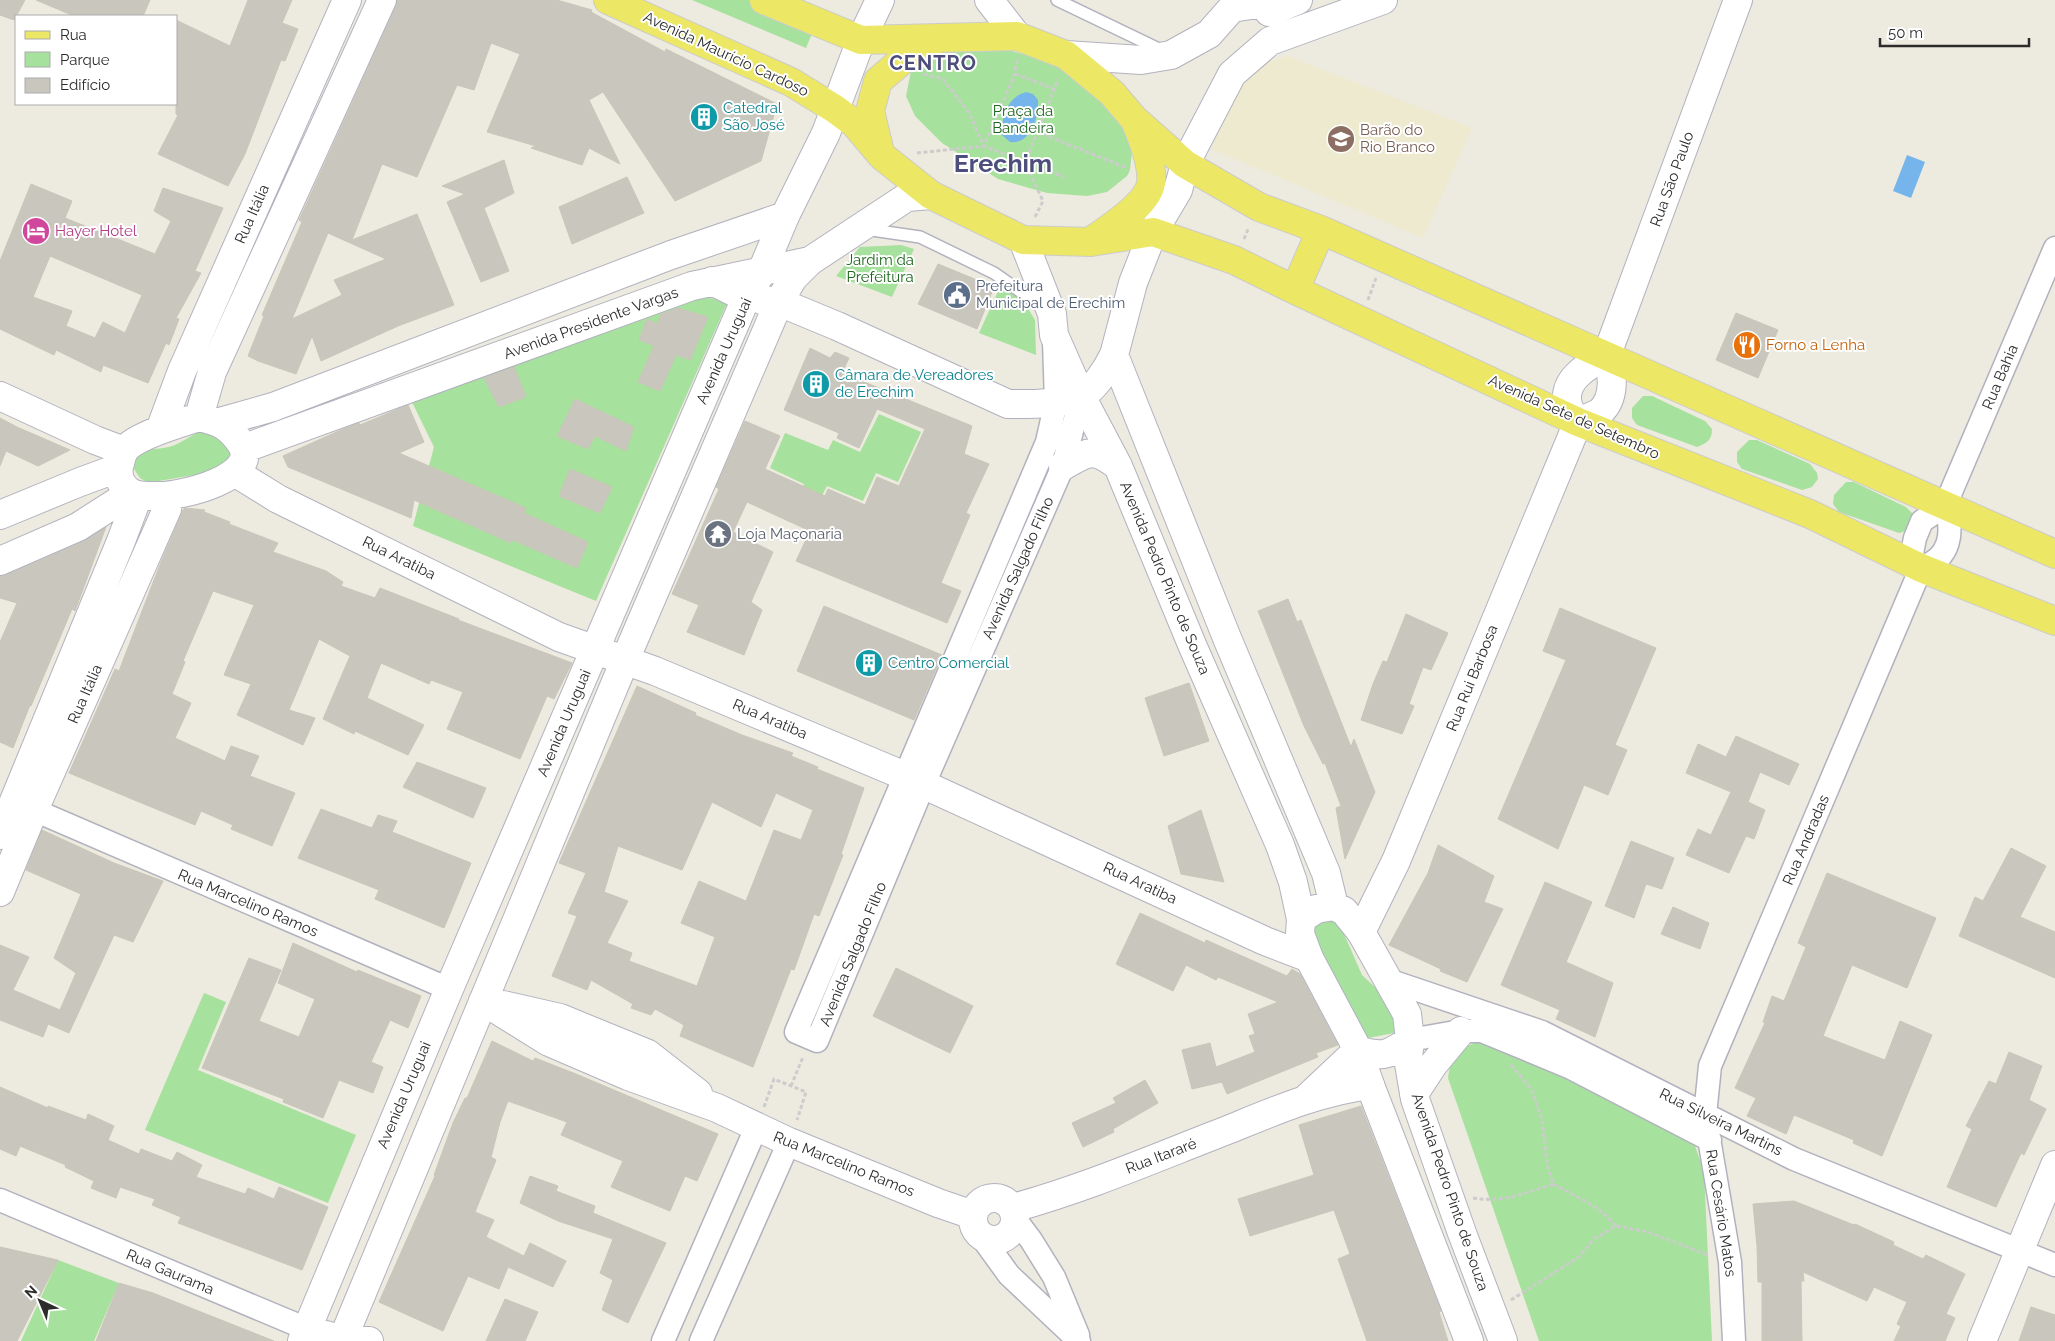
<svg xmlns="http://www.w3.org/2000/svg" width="2055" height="1341" viewBox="0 0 2055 1341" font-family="Raleway,sans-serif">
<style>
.education{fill:#eeeacf}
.green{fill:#a7e19e}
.water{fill:#76b5eb}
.building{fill:#c9c6be;stroke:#c9c6b8;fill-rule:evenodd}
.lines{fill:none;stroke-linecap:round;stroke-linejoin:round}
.service-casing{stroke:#b2b2bf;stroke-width:14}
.minor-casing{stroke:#b2b2bf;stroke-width:25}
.tertiary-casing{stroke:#b2b2bf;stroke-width:30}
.secondary-casing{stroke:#b2b2bf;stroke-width:30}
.primary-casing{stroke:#ccc;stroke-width:30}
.path{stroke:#ccc;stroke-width:3;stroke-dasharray:4 2.5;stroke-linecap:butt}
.service{stroke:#fff;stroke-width:11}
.minor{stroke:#fff;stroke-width:22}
.tertiary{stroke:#fff;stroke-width:28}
.secondary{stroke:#fff;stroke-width:28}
.primary{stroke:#ece765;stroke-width:28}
.labels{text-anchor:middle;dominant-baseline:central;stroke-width:4;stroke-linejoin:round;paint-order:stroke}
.street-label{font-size:15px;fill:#2c2c2c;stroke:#fff}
.culture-label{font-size:15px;fill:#0d838f;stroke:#fff;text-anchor:start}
.park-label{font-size:15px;fill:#1e681d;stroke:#fff}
.education-label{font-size:15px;fill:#785e54;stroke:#fff;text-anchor:start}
.hotel-label{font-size:15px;fill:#b23c85;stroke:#fff;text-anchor:start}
.service-label{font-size:15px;fill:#4e5e75;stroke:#fff;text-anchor:start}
.food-label{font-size:15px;fill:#c56008;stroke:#fff;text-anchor:start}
.worship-label{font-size:15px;fill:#5b616d;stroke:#fff;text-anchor:start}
.district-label{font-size:20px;font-weight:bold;letter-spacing:1px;fill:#4e4e7c;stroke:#fff}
.town-label{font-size:25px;font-weight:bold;fill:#4e4e7c;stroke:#fff}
</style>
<rect width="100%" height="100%" fill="#edeadf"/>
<path class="education" d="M1288 56 1472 128 1423 238 1211 149 1226 114 1248 76 1267 62Z"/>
<path class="green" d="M692 0H749L814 29 806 48Z
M932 49H1004L1044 60 1085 82 1134 134 1130 170 1127 176 1107 192 1087 196 1047 193 998 179 942 143 915 116 906 96 911 71Z
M901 245 914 249 892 297 836 276 860 247Z
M1000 287 1020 295 1035 320 1036 355 979 333Z
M696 296 728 301 596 601 413 526 434 447 411 400Z
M1643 396H1652L1705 421 1712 429C1712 440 1707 443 1697 447L1637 425 1632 418V408Z
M879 414 921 432 898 482 876 473 863 501 827 486 815 509 797 502 804 484 770 468 785 433 828 450 833 440 860 452Z
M208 429 235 451 222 475H194L153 482 145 481 140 478 134 469 136 457 144 449C156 449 168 449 179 443 189 438 197 431 208 429Z
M1749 440H1757L1810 464 1817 473 1818 479 1812 487 1802 490 1742 469 1737 462V452Z
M1846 482H1854L1906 507 1914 515 1909 530 1899 533 1839 512 1833 504 1834 495Z
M1337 918 1362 975 1395 1006 1399 1032 1368 1038 1307 928Z
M204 993 226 1002 198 1070 356 1135 328 1203 145 1130Z
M1482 1040 1690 1131 1704 1172 1712 1341H1539L1448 1078 1452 1052Z
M58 1260 119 1283 94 1341H21Z"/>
<path class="water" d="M1026 92 1033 94 1038 100C1039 116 1031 145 1010 142L1002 135C1001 118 1007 97 1026 92Z
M1907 155 1925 162 1911 198 1893 191Z"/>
<path class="building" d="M0 0H25L14 20 0 15Z
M36 0H150L143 16H74Z
M248 0H292L282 23 298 29 285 61 281 60 245 154 228 186 158 154 178 115 176 114V20L230 46Z
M397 0H557L592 10 591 12 665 52 666 49 777 104 761 161 675 201 603 92 589 100 620 164 589 148 582 165 531 148 536 146 487 132 520 54 491 43 474 90 457 85 417 177 382 164 352 240 417 214 454 305 398 326 321 361 312 336 296 374 258 361 248 356 264 316 262 315 302 222 299 220 300 218 396 6ZM328 233 386 259 334 280 342 295 292 319Z
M504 160 514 193 484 208 509 271 481 282 447 202 465 194 442 186Z
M627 177 644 213 572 244 559 207Z
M31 184 72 201 65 218 155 254 171 221 154 211 163 188 223 208 195 271 201 273 176 318 179 319 169 345 166 343 148 383 103 365 101 372 56 350 54 355 0 329V261ZM50 256 142 295 125 333 103 322 95 338 66 326 72 311 33 297Z
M938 264 994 287 977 329 918 304Z
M678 308 708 317 690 360 676 355 660 391 638 382 654 346 639 340 647 319 657 324 661 314Z
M1736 313 1778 330 1758 378 1716 360Z
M810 348 830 358 835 352 849 358 842 373 972 426 964 454 989 464 966 513 970 515 941 583 961 591 947 623 796 561 810 531 747 502 733 532 773 552 751 602 762 610 744 655 687 632 699 605 672 594 719 489 716 487 745 421 780 436 765 469 825 496 828 489 865 505 877 477 899 486 925 429 877 409 859 448 837 438 839 433 784 410Z
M514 367 526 397 499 407 484 378Z
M575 399 634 427 626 451 595 436 588 449 557 436Z
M408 405 424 442 399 453 526 508 524 513 588 542 577 568 513 540 511 543 414 500 411 518 288 467 283 456 343 429 359 423 360 425Z
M0 418 17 427 70 450 38 466 6 451 0 466Z
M570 469 612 487 600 513 559 496Z
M185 508 205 510 204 512 230 522 229 524 278 543 273 552 326 571 343 582 341 586 375 598 380 588 459 619 458 620 572 663 554 699 547 696 520 759 447 729 463 692 431 680 429 684 381 663 367 698 424 725 408 755 355 731 354 734 323 719 350 656 319 639 289 710 315 718 303 745 237 715 251 684 224 675 254 605 213 591 183 661 185 662 172 694 191 703 175 738 225 761 231 746 259 756 250 776 295 793 272 846 231 829 233 825 201 811 195 825 69 773 115 669 119 671 161 562 183 510Z
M106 527 75 611 72 609 31 706 30 705 13 748 0 742V642L17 603 0 598V576L6 575 84 541Z
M1288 599 1297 622 1301 620 1351 747 1354 739 1375 792 1345 859 1336 808 1341 806 1325 763 1323 764 1304 726 1258 611Z
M824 606 942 655 914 720 797 671Z
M1560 608 1656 648 1615 745 1627 750 1608 795 1584 785 1558 849 1498 819 1566 660 1543 651Z
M1406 614 1448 633 1431 670 1423 667 1409 704 1414 706 1402 734 1361 720 1373 684 1383 661 1387 662Z
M1189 683 1209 741 1164 756 1145 698Z
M637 686 696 713 695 715 742 735 793 753 791 756 818 767 817 769 864 788 841 854 843 855 819 916 814 914 794 970 791 969 753 1067 680 1036 684 1025 655 1009 651 1015 631 1008 633 1004 591 980 587 990 552 976 577 916 568 913 586 873 559 863ZM776 793 813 810 801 840 774 830 746 901 699 881 681 923 715 937 697 986 629 961 632 953 607 943 628 901 604 892 618 846 682 870 712 802 761 827Z
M1736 736 1799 764 1789 785 1760 772 1748 802 1765 810 1754 839 1746 836 1729 873 1686 855 1698 829 1711 835 1731 792 1686 773 1698 744 1726 757Z
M417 762 486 788 473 818 403 787Z
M321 809 372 828 378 815 397 821 392 832 471 863 444 928 375 899 379 890 298 858Z
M1201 810 1224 882 1181 874 1168 826Z
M42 830 114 863 163 881 133 942 114 935 69 1033 48 1024 43 1037 0 1020V945L29 957 13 990 60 1010 76 973 54 958 81 894 26 870Z
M1631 841 1674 858 1662 889 1646 884 1634 918 1605 906Z
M1438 845 1494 876 1484 902 1503 909 1467 982 1440 971 1441 969 1389 945 1428 873Z
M2011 848 2046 866 2020 917 2055 932V978L1959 936 1975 897 1983 901Z
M1827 873 1936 918 1907 988 1852 965 1823 1036 1885 1060 1900 1021 1932 1035 1882 1156 1853 1143 1854 1140 1794 1115 1786 1134 1747 1116 1756 1098 1735 1088 1765 1023 1763 1022 1772 996 1784 1001 1806 947 1798 943Z
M1545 882 1592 902 1566 962 1613 983 1595 1037 1556 1019 1560 1010 1501 985Z
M1673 907 1709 923 1700 949 1661 934Z
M1140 913 1205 943 1206 940 1287 976 1292 969 1300 974 1338 1045 1316 1053 1318 1057 1227 1094 1222 1082 1192 1089 1182 1050 1210 1043 1216 1067 1255 1052 1249 1036 1255 1034 1248 1014 1278 1002 1218 977 1216 980 1186 965 1173 991 1116 964Z
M293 943 357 972 358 970 421 996 408 1028 390 1020 371 1062 383 1067 373 1093 339 1080 323 1118 283 1102 284 1099 202 1068 249 958 281 970 259 1021 299 1037 315 999 278 983Z
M896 968 973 1006 950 1053 873 1016Z
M492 1041 533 1061 535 1058 576 1074 718 1134 697 1181 685 1176 670 1211 611 1187 623 1161 561 1135 567 1122 508 1101 500 1122 491 1157 496 1160 475 1212 494 1220 486 1237 524 1256 530 1243 566 1261 553 1287 508 1267 499 1289 468 1276 443 1331 379 1302 435 1176 434 1175 453 1123 465 1098H467Z
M2009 1052 2042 1066 2029 1100 2046 1109 2024 1155 2021 1153 1996 1207 1947 1187 1972 1129 1966 1126 1989 1081 1996 1084Z
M1145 1080 1158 1103 1113 1129 1114 1132 1083 1147 1072 1123 1116 1103 1113 1098Z
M0 1087 48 1108V1106L86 1120 88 1114 114 1126 108 1140 139 1154 141 1149 172 1161 177 1152 202 1165 196 1177 245 1194 248 1188 274 1199 279 1187 328 1207 302 1270 178 1223 181 1217 152 1205 155 1199 120 1187 116 1198 91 1188 94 1181 65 1167 66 1165 20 1146 16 1156 0 1149Z
M1361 1106 1441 1311 1439 1312 1448 1341H1367L1338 1259 1350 1254 1334 1210 1250 1236 1238 1199 1314 1175 1299 1125Z
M530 1176 558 1186 556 1191 595 1206 593 1213 666 1243 628 1323 602 1310 613 1280 600 1273 613 1239 558 1221 520 1203Z
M1794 1201 1854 1225 1855 1224 1894 1242 1893 1245 1923 1259 1926 1255 1965 1274 1946 1314 1955 1318 1945 1341H1894L1901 1326 1897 1324 1907 1302 1874 1287 1867 1301 1803 1272 1804 1281H1801L1802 1341H1762V1282H1758L1757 1246 1753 1204Z
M0 1247 58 1260 17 1341H0Z
M119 1283 153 1293 274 1341H96Z
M505 1299 538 1312 525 1341H486Z
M2031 1307 2055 1315V1341H2019Z"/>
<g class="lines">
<defs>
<path id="service" d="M1057 0 1163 51
M865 229 920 237 994 273 1044 308"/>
<path id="minor" d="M1054 341 1056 402 1047 442 796 1032 817 1041 924 784 1063 466 1081 396
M1945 506 2055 248
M1921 568 1913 559 1912 553 1915 538 1922 521 1945 506
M1921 568C1951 558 1954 532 1945 506
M18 805 34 810 449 989
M1388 980 1542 1032 1794 1159 2055 1265
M1410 1040 1461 1031H1482L1569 1067 1710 1140
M0 1200 307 1329
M1016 1220 1031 1240 1054 1277 1078 1335
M980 1235 1009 1275 1079 1341
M663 1341 756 1128
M701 1341 789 1142
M1734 1341 1730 1262 1705 1115 1710 1066 1921 568"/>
<path id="tertiary" d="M762 300 779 302 837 326 1008 404C1030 404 1060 405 1080 396 1094 391 1108 367 1114 355
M1606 357 1738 0
M0 396 95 440 124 451
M1578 422C1575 418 1571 413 1569 408 1559 383 1586 365 1606 357
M1578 422C1585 419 1594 416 1600 412 1615 399 1614 374 1606 357
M236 473 278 499 559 637 655 671 905 776 1265 941 1309 958
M1361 932 1396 861 1578 422
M483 1001 549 1042 628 1076 717 1108 789 1142 938 1203 973 1215
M503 1005 560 1018 648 1054 698 1093
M1308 1097 1358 1050
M973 1219a21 21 0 1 1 42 0a21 21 0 1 1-42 0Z
M1013 1208C1086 1188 1155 1158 1225 1131 1272 1112 1319 1091 1370 1085
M326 1335 342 1340 369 1341
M302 1341 449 989 746 298 762 271 785 216
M342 1341 625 660 779 302 793 278 810 261
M1982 1341 2055 1165"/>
<path id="secondary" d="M989 0 1017 36
M1269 12 1298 0
M1066 55 1141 60 1171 55 1209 34 1232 8 1257 4
M1023 240 1052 314 1054 335 1081 396 1118 466 1193 647 1280 845 1293 882 1301 919
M712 281 746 298
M199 417 212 372 382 0
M199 417C219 422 227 424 240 442 265 477 180 497 157 496 143 496 128 497 121 482 118 477 118 468 120 463 121 460 122 455 123 452 133 436 181 423 199 417Z
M220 422 273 407 671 255 785 216 826 133 861 40 880 0
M160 430 182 371 347 0
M245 448 692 286 810 261 907 197 931 195
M1063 466C1089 451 1093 447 1118 466
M0 515 80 482 118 468
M0 561 78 527 131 493
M0 835 121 541 138 496
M0 892 34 810 167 509 168 497
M1334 906 1326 873 1227 638 1114 355 1133 283 1153 232 1178 190 1185 164 1232 74 1270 41 1383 0
M1410 1040C1389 1055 1383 1058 1358 1050L1309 958 1300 934 1301 919 1316 909 1334 906 1344 911 1361 932 1407 1014 1410 1040 1408 1058 1415 1099 1462 1233 1503 1341
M1358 1050 1370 1085 1469 1341
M1414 1094 1433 1065 1461 1031"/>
<path id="primary" d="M608 0 791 82 835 109 855 124 882 156 931 195 1023 240 1091 242 1153 232 1234 260 1295 290 1578 422 1810 514 1921 568 2055 621
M764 0 861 40 1017 36 1066 55 1112 93 1134 119 1185 164 1259 207 1321 230 2055 554
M879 148 870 111 878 81 906 57 935 40
M1094 239C1111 227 1148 204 1151 183 1153 163 1142 138 1135 120
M1295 290 1321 230"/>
</defs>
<use href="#service" class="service-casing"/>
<use href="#minor" class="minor-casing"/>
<use href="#tertiary" class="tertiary-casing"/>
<use href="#secondary" class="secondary-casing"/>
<use href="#primary" class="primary-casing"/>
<path class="path" d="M924 74 943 79 969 113 984 146 1064 177
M1015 74 1054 89
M1037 132 1127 168
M917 153 984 146 1015 74 1017 59
M1035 217 1043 201 1025 163 1058 79
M1244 239 1249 227
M1368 300 1376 278
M1511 1065 1532 1090 1542 1120 1547 1164 1553 1184C1575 1196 1600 1206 1616 1226
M791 1086 803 1057
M764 1107 774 1079 806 1092 797 1120
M1473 1198C1502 1203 1526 1193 1553 1184
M1511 1300 1579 1257 1595 1238 1616 1226 1648 1232 1708 1255"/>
<use href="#service" class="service"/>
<use href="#minor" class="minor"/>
<use href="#tertiary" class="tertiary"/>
<use href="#secondary" class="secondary"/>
<use href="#primary" class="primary"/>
</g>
<defs>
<symbol id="building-disc" viewBox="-11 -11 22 22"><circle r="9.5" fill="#0f9aa8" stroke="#fff"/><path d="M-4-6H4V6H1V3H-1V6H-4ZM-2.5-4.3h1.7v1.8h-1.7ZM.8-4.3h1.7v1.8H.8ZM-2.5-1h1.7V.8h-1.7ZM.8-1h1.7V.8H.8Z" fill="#fff"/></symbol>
<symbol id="school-disc" viewBox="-11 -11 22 22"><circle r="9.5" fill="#8d6e63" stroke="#fff"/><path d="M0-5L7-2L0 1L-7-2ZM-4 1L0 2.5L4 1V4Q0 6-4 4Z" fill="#fff"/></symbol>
<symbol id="hotel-disc" viewBox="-11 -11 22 22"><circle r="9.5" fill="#d1479c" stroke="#fff"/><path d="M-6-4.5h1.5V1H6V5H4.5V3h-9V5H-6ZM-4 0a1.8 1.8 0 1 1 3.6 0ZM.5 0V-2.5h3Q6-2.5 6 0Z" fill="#fff"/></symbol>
<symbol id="civic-disc" viewBox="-11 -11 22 22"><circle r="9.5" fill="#5c6f8a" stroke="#fff"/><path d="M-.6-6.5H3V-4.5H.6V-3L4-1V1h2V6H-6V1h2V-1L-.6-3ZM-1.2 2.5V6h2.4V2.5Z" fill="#fff"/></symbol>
<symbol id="restaurant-disc" viewBox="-11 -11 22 22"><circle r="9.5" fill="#e8710a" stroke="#fff"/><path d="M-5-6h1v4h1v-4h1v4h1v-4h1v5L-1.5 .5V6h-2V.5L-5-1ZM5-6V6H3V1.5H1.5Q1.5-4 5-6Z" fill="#fff"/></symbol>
<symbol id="temple-disc" viewBox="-11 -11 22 22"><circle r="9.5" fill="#6b7280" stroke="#fff"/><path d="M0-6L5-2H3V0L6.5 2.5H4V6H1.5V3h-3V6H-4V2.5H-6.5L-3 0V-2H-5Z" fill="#fff"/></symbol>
</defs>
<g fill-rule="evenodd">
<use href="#building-disc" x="688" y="101" width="32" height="32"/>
<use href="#school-disc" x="1325" y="123" width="32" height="32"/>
<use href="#hotel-disc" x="20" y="215" width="32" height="32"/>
<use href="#civic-disc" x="941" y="279" width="32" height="32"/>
<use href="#restaurant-disc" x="1731" y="329" width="32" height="32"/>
<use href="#building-disc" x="800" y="368" width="32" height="32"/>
<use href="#temple-disc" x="702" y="518" width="32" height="32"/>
<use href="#building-disc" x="853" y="647" width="32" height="32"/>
</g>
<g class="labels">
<g class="street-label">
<text transform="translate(726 54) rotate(25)">Avenida Maurício Cardoso</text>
<text transform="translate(1672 179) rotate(-70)">Rua São Paulo</text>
<text transform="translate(252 214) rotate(-66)">Rua Itália</text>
<text transform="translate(591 323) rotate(-20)">Avenida Presidente Vargas</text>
<text transform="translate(724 351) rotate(-66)">Avenida Uruguai</text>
<text transform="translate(2000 377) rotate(-67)">Rua Bahia</text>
<text transform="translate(1574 417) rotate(24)">Avenida Sete de Setembro</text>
<text transform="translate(399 558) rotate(26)">Rua Aratiba</text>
<text transform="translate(1018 568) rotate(-66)">Avenida Salgado Filho</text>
<text transform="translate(1165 578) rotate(67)">Avenida Pedro Pinto de Souza</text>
<text transform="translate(1472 678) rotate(-68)">Rua Rui Barbosa</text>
<text transform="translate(85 694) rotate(-66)">Rua Itália</text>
<text transform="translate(770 719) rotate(23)">Rua Aratiba</text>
<text transform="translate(564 723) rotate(-67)">Avenida Uruguai</text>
<text transform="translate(1806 840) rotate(-67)">Rua Andradas</text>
<text transform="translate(1140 883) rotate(25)">Rua Aratiba</text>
<text transform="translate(248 903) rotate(23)">Rua Marcelino Ramos</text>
<text transform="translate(853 954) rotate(-68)">Avenida Salgado Filho</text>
<text transform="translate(404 1095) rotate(-67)">Avenida Uruguai</text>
<text transform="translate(1721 1122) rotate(26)">Rua Silveira Martins</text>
<text transform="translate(1161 1156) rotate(-21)">Rua Itararé</text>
<text transform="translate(844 1164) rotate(22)">Rua Marcelino Ramos</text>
<text transform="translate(1450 1192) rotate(71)">Avenida Pedro Pinto de Souza</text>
<text transform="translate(1721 1213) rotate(81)">Rua Cesário Matos</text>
<text transform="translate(170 1272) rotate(23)">Rua Gaurama</text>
</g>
<g class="culture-label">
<text x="723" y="108">Catedral<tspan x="723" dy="17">São José</tspan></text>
<text x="835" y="375">Câmara de Vereadores<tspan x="835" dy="17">de Erechim</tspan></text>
<text x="888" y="663">Centro Comercial</text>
</g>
<g class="park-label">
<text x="1023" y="111">Praça da<tspan x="1023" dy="17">Bandeira</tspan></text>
<text x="880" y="260">Jardim da<tspan x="880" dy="17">Prefeitura</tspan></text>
</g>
<g class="education-label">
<text x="1360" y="130">Barão do<tspan x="1360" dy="17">Rio Branco</tspan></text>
</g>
<g class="hotel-label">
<text x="55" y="231">Hayer Hotel</text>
</g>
<g class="service-label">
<text x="976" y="286">Prefeitura<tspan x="976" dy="17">Municipal de Erechim</tspan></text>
</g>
<g class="food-label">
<text x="1766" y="345">Forno a Lenha</text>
</g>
<g class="worship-label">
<text x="737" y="534">Loja Maçonaria</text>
</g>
<g class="district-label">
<text x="933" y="63">CENTRO</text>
</g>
<g class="town-label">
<text x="1003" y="163">Erechim</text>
</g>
</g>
<rect x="15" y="15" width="162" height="90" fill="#ffffff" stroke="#ababab"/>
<rect x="25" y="31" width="25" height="8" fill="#ece765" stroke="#ababab"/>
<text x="60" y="40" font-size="15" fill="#2c2c2c">Rua</text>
<rect x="25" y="52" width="25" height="15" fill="#a7e19e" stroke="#ababab"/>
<text x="60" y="65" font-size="15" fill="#2c2c2c">Parque</text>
<rect x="25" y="78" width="25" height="15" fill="#c9c6be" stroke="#ababab"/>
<text x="60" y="90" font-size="15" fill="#2c2c2c">Edifício</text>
<g transform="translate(40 1301) rotate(316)" stroke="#ffffff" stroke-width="4" paint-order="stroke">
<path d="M0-4L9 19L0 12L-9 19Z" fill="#2c2c2c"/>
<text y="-8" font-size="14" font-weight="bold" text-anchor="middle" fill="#2c2c2c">N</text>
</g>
<path d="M1880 38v8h149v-8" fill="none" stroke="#2c2c2c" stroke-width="2.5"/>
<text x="1888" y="38" font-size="15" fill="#2c2c2c" stroke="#ffffff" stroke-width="4" paint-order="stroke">50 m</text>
</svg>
